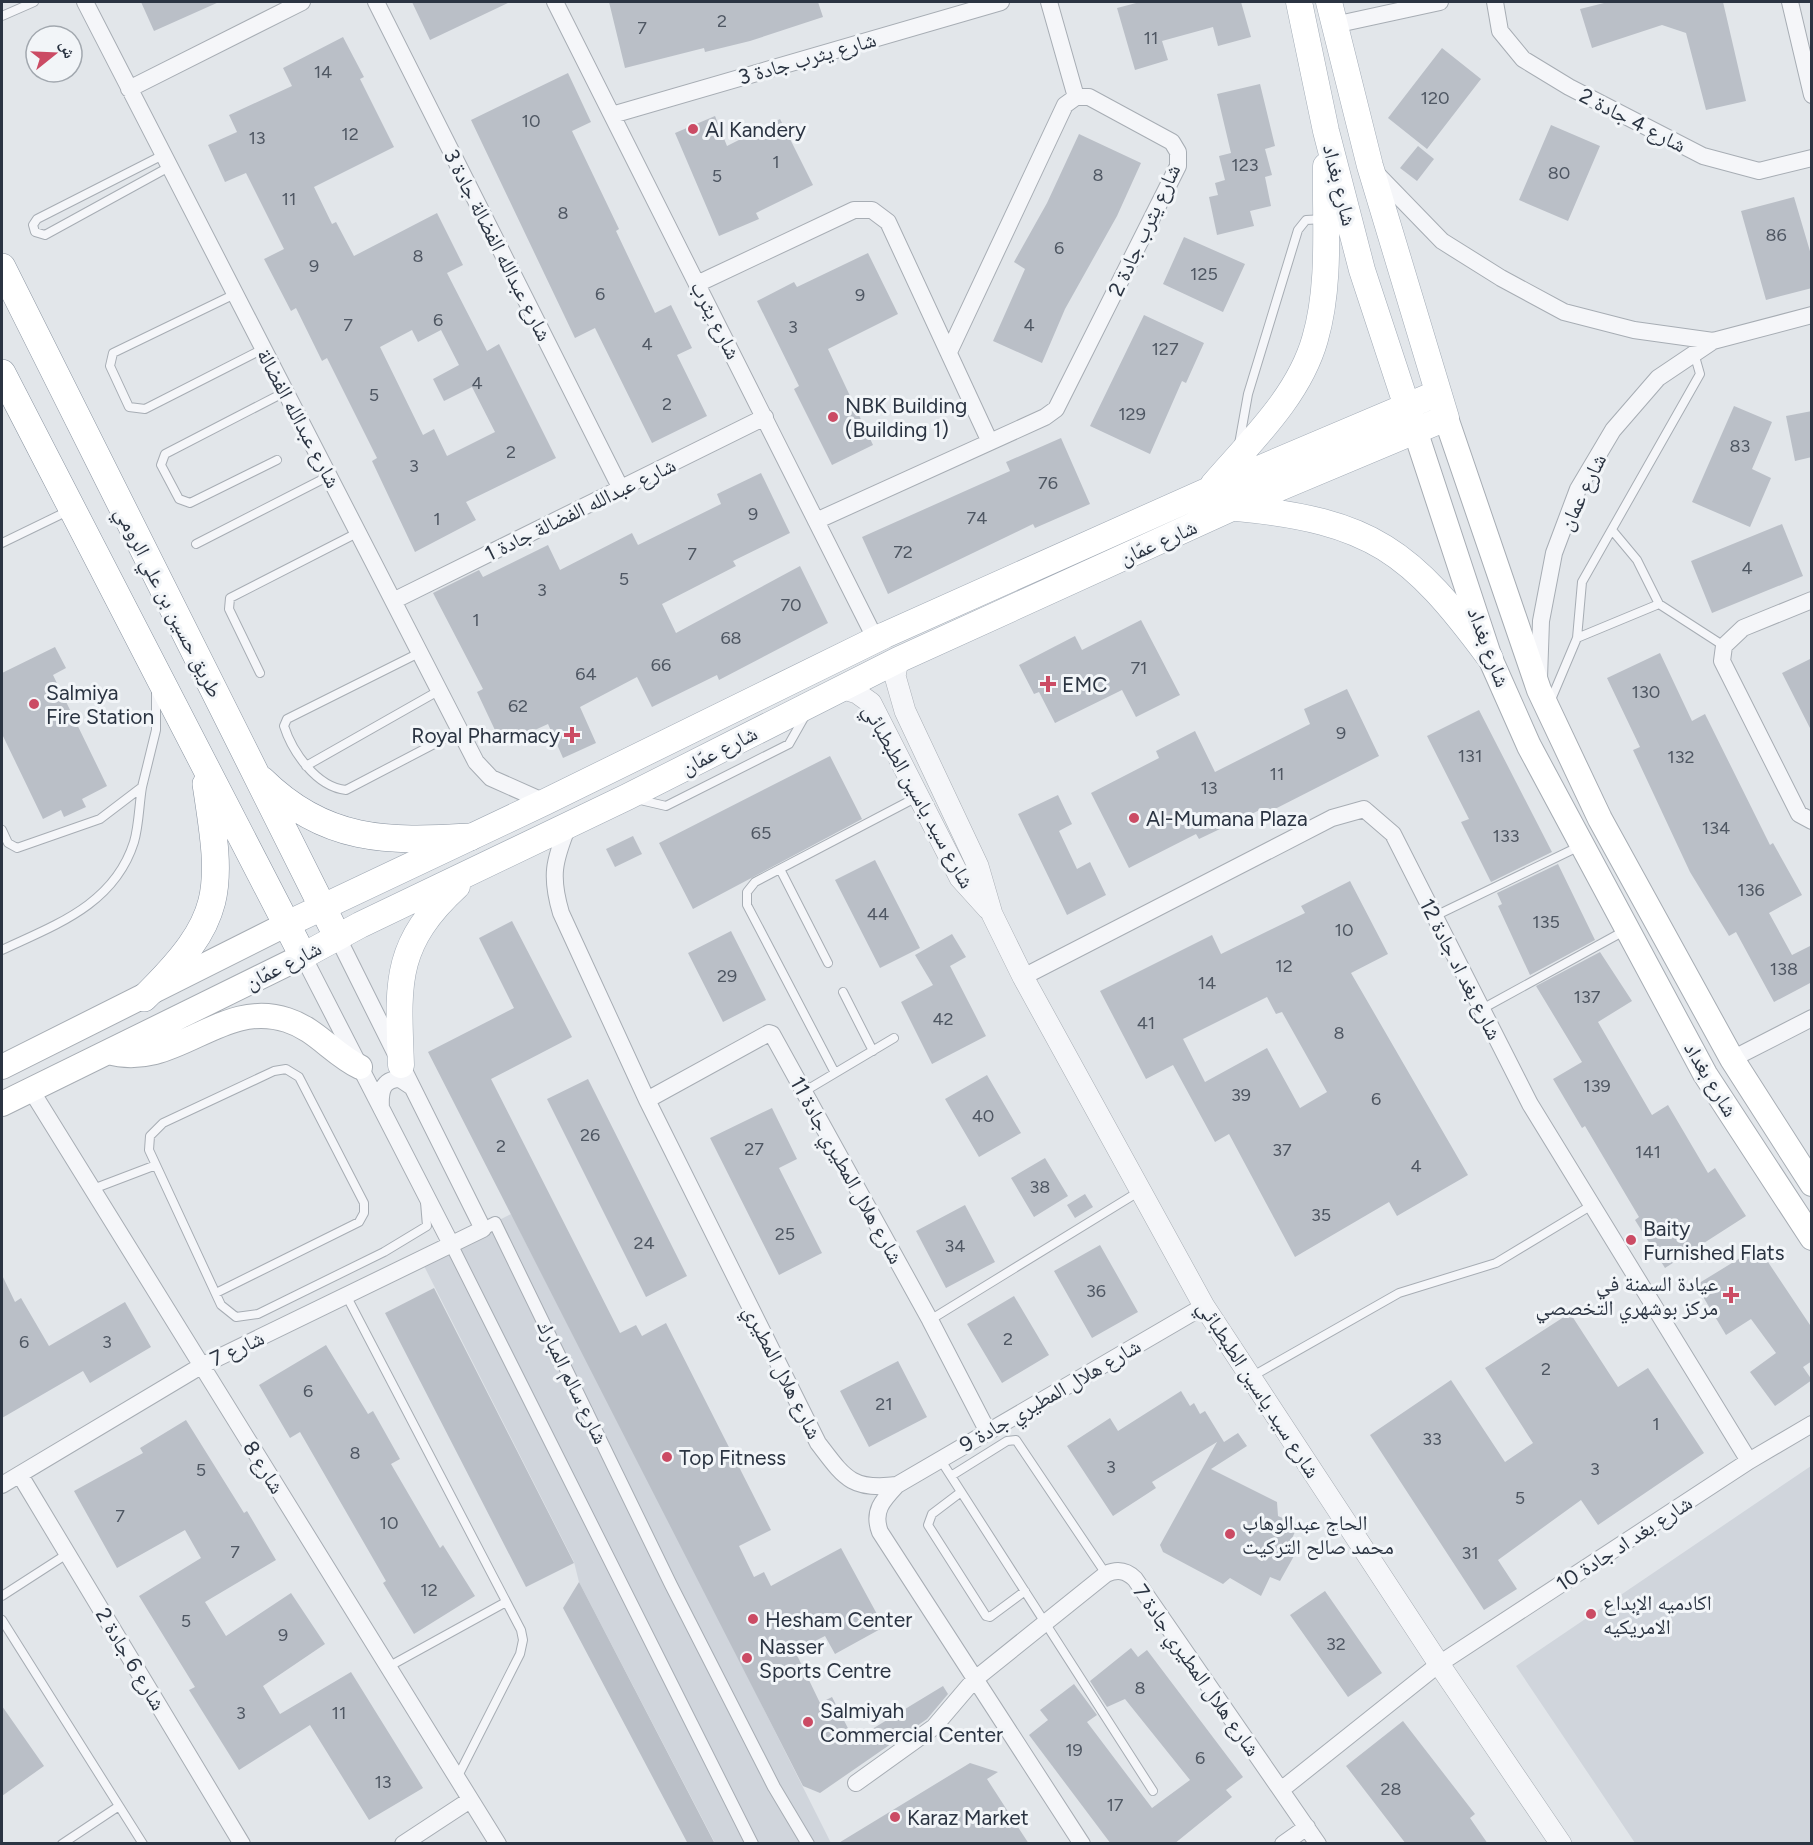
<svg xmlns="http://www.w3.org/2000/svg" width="1813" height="1845" viewBox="0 0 1813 1845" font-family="Figtree,'Noto Naskh Arabic',sans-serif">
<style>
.built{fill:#d0d5dc}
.building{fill:#babfc7;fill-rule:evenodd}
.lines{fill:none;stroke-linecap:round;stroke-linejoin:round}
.service-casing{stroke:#a7adb4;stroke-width:10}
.pedestrian-casing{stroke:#a7adb4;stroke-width:14}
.minor-casing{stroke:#a7adb4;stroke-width:18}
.tertiary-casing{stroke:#a7adb4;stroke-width:22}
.secondary-casing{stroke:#a7adb4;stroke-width:26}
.primary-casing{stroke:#a2abb6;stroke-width:27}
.trunk-casing{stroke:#8a94a1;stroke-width:28}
.service{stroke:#f5f6f9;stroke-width:8}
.pedestrian{stroke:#f5f6f9;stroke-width:12}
.minor{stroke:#f5f6f9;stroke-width:16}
.tertiary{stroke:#f5f6f9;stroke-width:21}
.secondary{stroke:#fff;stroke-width:24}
.primary{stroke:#fff;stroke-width:26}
.trunk{stroke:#fff;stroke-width:27}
.poi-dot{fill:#cb4b64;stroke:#f2f5f8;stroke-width:2}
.labels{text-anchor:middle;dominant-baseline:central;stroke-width:6;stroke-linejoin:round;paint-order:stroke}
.number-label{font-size:18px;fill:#4f5763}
.street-label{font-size:21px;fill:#2b3442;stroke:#f2f5f8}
.poi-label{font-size:21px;fill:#2b3442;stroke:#f2f5f8;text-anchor:start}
</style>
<rect width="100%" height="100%" fill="#e2e6ea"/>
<path class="built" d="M511 1214 704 1590 831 1843H715L579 1582 574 1562 421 1260Z
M1811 1466V1843H1635L1516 1666Z"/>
<path class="building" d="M141 2H219L154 31Z
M412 2H510L430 40Z
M609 2H818L823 17 750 41 705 52 704 48 625 68Z
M1140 2H1241L1251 37 1218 46 1213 27 1162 41 1168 60 1135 70 1117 8Z
M1608 2H1723L1746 101 1706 110 1686 33 1662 25 1592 48 1580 9Z
M343 37 364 77 360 79 394 147 314 187 332 224 336 222 354 256 437 213 463 265 447 273 487 351 499 344 556 458 466 502 476 520 415 552 372 461 377 458 327 358 322 361 296 308 291 311 264 259 284 249 246 173 225 182 208 145 237 132 229 115 292 86 283 68ZM412 330 418 342 441 330 459 365 433 379 444 401 472 387 495 432 447 456 434 429 423 435 380 347Z
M1442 48 1481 79 1427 149 1388 118Z
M568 73 591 122 572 131 619 229 616 231 655 313 671 305 692 348 677 355 707 416 652 443 595 328 575 338 471 120Z
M1260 84 1275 146 1265 149 1272 175 1265 177 1271 206 1250 211 1254 226 1217 235 1209 197 1218 195 1215 183 1225 180 1219 156 1231 153 1217 94Z
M715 116 727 146 780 119 813 185 756 213 759 219 719 236 675 133Z
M1551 125 1600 146 1568 221 1519 200Z
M1079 134 1141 163 1117 216 1065 309 1042 363 993 341 1025 269 1014 262 1047 203Z
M1418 146 1434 159 1417 181 1400 168Z
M1794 197 1812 258V288L1766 300 1741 211Z
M1184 237 1245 264 1223 312 1163 284Z
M868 253 898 314 828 349 873 445 832 465 794 389 799 386 757 301 794 282 797 287Z
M1144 315 1204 343 1186 383 1182 381 1150 454 1090 426Z
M1734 406 1772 422 1752 469 1771 478 1750 527 1692 502Z
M1812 411V457L1795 461 1786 416Z
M1061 438 1090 504 1035 528 1033 524 888 594 862 537 1010 471 1006 462Z
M761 473 790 533 733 561 736 566 662 604 676 633 800 566 828 623 719 680 717 675 652 707 637 677 580 707 596 743 563 758 548 724 502 745 477 692 483 689 433 593 479 570 483 577 548 545 560 570 632 533 638 545 721 504 717 494Z
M1782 524 1803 576 1712 613 1691 561Z
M1141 620 1180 695 1136 717 1122 690 1055 723 1039 692 1034 694 1019 665 1075 636 1082 650Z
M55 647 66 668 53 675 107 786 82 799 86 807 64 817 61 810 43 819 2 734V673Z
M1660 653 1692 721 1705 714 1770 845 1773 843 1802 895 1769 913 1792 955 1812 945V982L1774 1002 1736 932 1729 936 1690 872 1633 750 1640 747 1607 678Z
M1812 658V732L1782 673Z
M1347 689 1379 756 1267 813 1264 808 1199 839 1196 834 1129 868 1091 793 1159 758 1156 751 1195 731 1215 772 1310 724 1304 709Z
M1479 710 1552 852 1491 882 1461 822 1469 819 1427 736Z
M830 756 862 819 693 909 659 843Z
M1058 795 1072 824 1059 831 1077 869 1090 862 1106 895 1067 915 1018 814Z
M633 836 642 854 615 867 606 849Z
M875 860 920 948 880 968 835 880Z
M1558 864 1595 940 1530 975 1498 906 1502 904 1497 893Z
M1350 881 1388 954 1351 973 1468 1175 1397 1216 1389 1202 1295 1257 1229 1134 1215 1142 1173 1065 1146 1079 1100 991 1212 935 1221 954 1305 913 1301 906ZM1267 997 1276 1014 1282 1012 1327 1092 1300 1108 1267 1048 1205 1082 1183 1039Z
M512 921 572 1037 491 1079 620 1333 636 1325 642 1336 666 1323 771 1530 739 1546 754 1577 764 1572 771 1586 841 1548 884 1627 835 1654 825 1636 795 1651 820 1703 832 1697 854 1740 943 1686 948 1694 927 1719 820 1793 803 1786 428 1052 514 1008 479 938Z
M731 931 766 1000 723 1022 688 953Z
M952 934 966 957 950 966 986 1036 932 1064 901 1002 933 985 915 955Z
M1600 952 1632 1001 1598 1022 1652 1115 1668 1105 1708 1173 1715 1168 1746 1216 1665 1268 1635 1220 1639 1217 1585 1126 1582 1128 1553 1079 1582 1062 1536 986Z
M987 1075 1021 1133 979 1157 945 1099Z
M588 1079 687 1276 646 1297 547 1099Z
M772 1108 797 1159 779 1168 822 1253 779 1275 710 1138Z
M1045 1158 1068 1196 1034 1217 1011 1178Z
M1085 1194 1093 1207 1075 1218 1067 1205Z
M965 1205 995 1262 946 1288 916 1231Z
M1100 1245 1138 1312 1092 1338 1054 1271Z
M1758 1247 1812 1328V1361L1803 1367 1812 1380 1775 1406 1750 1372 1776 1353 1751 1319 1726 1335 1696 1285Z
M2 1275 15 1302 21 1298 49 1346 125 1302 151 1347 90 1383 83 1371 2 1418Z
M434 1288 574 1563 526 1587 385 1313Z
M1014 1296 1049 1355 1002 1383 967 1324Z
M1570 1313 1618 1387 1648 1368 1704 1453 1598 1525 1581 1500 1498 1560 1517 1589 1484 1610 1370 1435 1451 1380 1505 1462 1533 1443 1485 1368Z
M326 1345 368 1414 373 1411 400 1459 391 1464 440 1548 443 1545 475 1596 414 1634 383 1583 386 1581 300 1432 290 1438 259 1385Z
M898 1361 927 1417 869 1447 840 1391Z
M1181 1391 1190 1406 1194 1403 1200 1414 1205 1411 1224 1442 1238 1433 1247 1446 1211 1469 1277 1502 1278 1516 1298 1525 1290 1543 1299 1547 1280 1581 1270 1577 1261 1596 1230 1578 1223 1584 1163 1552 1160 1545 1217 1442 1152 1482 1156 1488 1113 1516 1067 1446 1110 1418 1118 1431Z
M186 1420 244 1513 247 1511 276 1560 205 1602 226 1636 291 1593 325 1644 263 1686 280 1714 351 1672 423 1788 369 1820 310 1725 239 1770 189 1690 195 1687 139 1596 201 1558 185 1530 117 1568 74 1491 143 1453 140 1448Z
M579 1582 715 1844H688L563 1608Z
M1325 1591 1382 1673 1348 1697 1290 1615Z
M1131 1648 1138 1657 1147 1650 1243 1777 1226 1790 1232 1797 1174 1844H1111L1029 1735 1048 1720 1040 1710 1074 1684 1097 1715 1087 1722 1152 1808 1190 1780 1125 1699 1107 1707 1090 1681Z
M2 1706 44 1766 2 1796Z
M1403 1721 1475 1814 1470 1818 1488 1844H1406L1346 1766Z
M970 1763 998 1772 987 1779 1029 1844H837Z"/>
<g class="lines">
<defs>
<path id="service" d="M2 16 34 2
M163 155 37 219 33 225 35 232 45 235 169 167
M235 294 113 353 110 366 129 407 145 409 263 349
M1239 444 1248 394 1298 230 1306 220 1324 219
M277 460 190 503 179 499 161 465 165 454 285 392
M1612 530 1637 560 1659 604
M2 543 68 511
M196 544 329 476
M1577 638 1659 604 1724 646
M421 652 287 719 284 726C292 751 316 787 346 790L459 731
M260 673 229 609 230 598 359 532
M1550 702 1577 638 1582 582 1700 374 1694 353
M306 766 440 690
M636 799 666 806 789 744 806 714
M2 830 8 843 17 848 100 819 142 787 156 730V690
M780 869 828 963
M1435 916 1580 846
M2 950C55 925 114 905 134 842 139 825 139 805 142 787
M843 992 873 1051
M1482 1009 1626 930
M835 1073 747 905V892L755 882 919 796
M805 1091 894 1038
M93 1189 156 1165
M216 1293 359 1222 364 1213V1203L299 1077 286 1069 274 1071 163 1123 150 1136 149 1150 221 1305 236 1317 258 1314 384 1252 427 1226 425 1202
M347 1297 521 1630 523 1640 520 1654 457 1778
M930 1320 1140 1191
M1251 1377 1399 1293 1496 1263 1592 1205
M940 1459 1153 1791
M951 1476 1007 1441 1016 1440 1106 1574
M961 1492 932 1514 928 1525 986 1616 990 1617 1025 1591
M2 1596 67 1554
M2 1620 143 1844
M388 1667 506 1602
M62 1844 119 1806"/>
<path id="pedestrian" d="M483 1229 495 1223 671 1585 774 1787 808 1844
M451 1244 752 1844"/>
<path id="minor" d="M85 2 476 762 491 778 545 802
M376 2 621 489
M555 2 876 640
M1049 2 1076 97
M1495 2 1500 31 1523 59 1569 87 1703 156 1759 171 1812 158
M1790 2 1812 95
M1334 25 1440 2
M129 89 302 2
M612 115 1001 2
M1377 174 1442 241 1501 278 1564 312 1634 330 1713 341
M697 284 854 210H872L888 222 989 440
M816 521 1045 417 1056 409 1178 166V152L1172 142 1089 97H1076L1065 105 949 352
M395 600 765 417
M1812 600 1743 628 1724 646 1722 661 1799 814 1812 821
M1539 678 1541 621 1554 553 1578 489 1613 430 1658 378 1713 341 1812 315
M568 826C554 861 550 876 561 913L647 1100 818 1443C844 1477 851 1491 897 1485
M303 956 451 1244
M1023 977 1332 818 1364 809 1393 834 1530 1104 1749 1461
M1732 1059 1812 1018
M31 1090 498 1844
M647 1100 769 1033 772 1034 930 1320 988 1432
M381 1108C380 1092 382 1079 400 1079L412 1087
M20 1475 242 1844
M2 1485 201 1366 483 1229 337 936
M856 1783 934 1727 974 1680 1106 1574C1117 1569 1126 1570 1135 1579L1318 1844
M1281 1790 1439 1664 1749 1461 1812 1424
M403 1844 470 1800
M1082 1844 880 1532C872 1511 883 1500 897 1485L1204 1306
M1283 1844 1307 1827"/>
<path id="tertiary" d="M898 660 895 676 905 711 978 866 992 914 1023 977 1204 1306 1439 1664 1561 1844
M841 688 857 693 871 703 960 878 988 909"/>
<path id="secondary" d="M1446 418 1539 690 1600 819 1732 1059 1812 1184
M1415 430 1490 658 1529 746 1705 1074 1812 1238
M108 1052C176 1071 220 998 287 1020 316 1029 333 1054 360 1067
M2 1067 287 924
M2 1104 303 956"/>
<path id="primary" d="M1299 2 1326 131 1362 270 1412 422
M1213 485C1251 441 1299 396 1315 339 1331 284 1325 222 1326 166
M1237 508C1372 521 1411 551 1490 658
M287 924 545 802 885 635 1209 490 1438 393
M303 956 360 925 627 797 898 660 1234 507 1446 418 1370 166 1329 2
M401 1065C398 984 393 945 457 886"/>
<path id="trunk" d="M2 267 337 936
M2 373 303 956
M262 780C325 842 387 842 470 837
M144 998C225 918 223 893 206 784"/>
</defs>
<use href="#service" class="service-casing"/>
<use href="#pedestrian" class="pedestrian-casing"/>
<use href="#minor" class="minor-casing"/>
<use href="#tertiary" class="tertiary-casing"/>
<use href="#secondary" class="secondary-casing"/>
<use href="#primary" class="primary-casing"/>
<use href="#trunk" class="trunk-casing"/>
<use href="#service" class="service"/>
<use href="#pedestrian" class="pedestrian"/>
<use href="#minor" class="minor"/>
<use href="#tertiary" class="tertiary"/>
<use href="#secondary" class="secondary"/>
<use href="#primary" class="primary"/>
<use href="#trunk" class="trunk"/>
</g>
<g class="poi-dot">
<circle cx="693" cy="129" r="6"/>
<circle cx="833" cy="417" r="6"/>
<path d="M1045 675h6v6h6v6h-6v6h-6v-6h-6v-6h6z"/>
<circle cx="34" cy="704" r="6"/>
<path d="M569 726h6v6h6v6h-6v6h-6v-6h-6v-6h6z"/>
<circle cx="1134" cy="818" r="6"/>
<circle cx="1631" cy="1240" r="6"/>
<path d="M1728 1286h6v6h6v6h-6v6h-6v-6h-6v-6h6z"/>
<circle cx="667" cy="1457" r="6"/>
<circle cx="1230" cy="1534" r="6"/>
<circle cx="1591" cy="1614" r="6"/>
<circle cx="753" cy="1619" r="6"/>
<circle cx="747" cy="1658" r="6"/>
<circle cx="808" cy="1722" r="6"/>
<circle cx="895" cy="1817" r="6"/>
</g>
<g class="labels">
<g class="number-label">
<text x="722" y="21">2</text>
<text x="642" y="28">7</text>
<text x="1151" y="38">11</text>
<text x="323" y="72">14</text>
<text x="1435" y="98">120</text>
<text x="531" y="121">10</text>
<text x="350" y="134">12</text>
<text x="257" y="138">13</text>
<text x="776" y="162">1</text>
<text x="1245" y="165">123</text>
<text x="1559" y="173">80</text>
<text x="1098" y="175">8</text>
<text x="717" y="176">5</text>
<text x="289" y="199">11</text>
<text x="563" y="213">8</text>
<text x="1776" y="235">86</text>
<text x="1059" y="248">6</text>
<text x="418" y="256">8</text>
<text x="314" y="266">9</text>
<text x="1204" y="274">125</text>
<text x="600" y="294">6</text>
<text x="860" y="295">9</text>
<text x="438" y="320">6</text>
<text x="348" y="325">7</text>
<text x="1029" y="325">4</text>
<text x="793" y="327">3</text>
<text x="647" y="344">4</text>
<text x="1165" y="349">127</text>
<text x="477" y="383">4</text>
<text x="374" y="395">5</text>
<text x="667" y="404">2</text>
<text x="1132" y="414">129</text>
<text x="1740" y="446">83</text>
<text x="511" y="452">2</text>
<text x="414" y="466">3</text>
<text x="1048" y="483">76</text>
<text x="753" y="514">9</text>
<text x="977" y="518">74</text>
<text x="437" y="519">1</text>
<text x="903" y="552">72</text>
<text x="692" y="554">7</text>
<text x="1747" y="568">4</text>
<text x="624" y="579">5</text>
<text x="542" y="590">3</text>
<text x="791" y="605">70</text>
<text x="476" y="620">1</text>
<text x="731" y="638">68</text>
<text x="661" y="665">66</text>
<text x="1139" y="668">71</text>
<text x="586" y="674">64</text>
<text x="1646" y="692">130</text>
<text x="518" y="706">62</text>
<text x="1341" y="733">9</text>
<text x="1470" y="756">131</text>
<text x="1681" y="757">132</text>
<text x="1277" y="774">11</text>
<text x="1209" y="788">13</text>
<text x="1716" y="828">134</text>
<text x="761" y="833">65</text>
<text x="1506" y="836">133</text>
<text x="1751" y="890">136</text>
<text x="878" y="914">44</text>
<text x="1546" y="922">135</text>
<text x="1344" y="930">10</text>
<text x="1284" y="966">12</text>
<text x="1784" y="969">138</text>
<text x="727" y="976">29</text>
<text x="1207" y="983">14</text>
<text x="1587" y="997">137</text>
<text x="943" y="1019">42</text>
<text x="1146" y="1023">41</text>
<text x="1339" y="1033">8</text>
<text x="1597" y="1086">139</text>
<text x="1241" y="1095">39</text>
<text x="1376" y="1099">6</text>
<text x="983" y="1116">40</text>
<text x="590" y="1135">26</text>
<text x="501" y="1146">2</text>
<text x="754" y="1149">27</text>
<text x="1282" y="1150">37</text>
<text x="1648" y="1152">141</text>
<text x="1416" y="1166">4</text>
<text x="1040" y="1187">38</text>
<text x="1321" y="1215">35</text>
<text x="785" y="1234">25</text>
<text x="644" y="1243">24</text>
<text x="955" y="1246">34</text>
<text x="1096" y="1291">36</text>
<text x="1008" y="1339">2</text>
<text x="24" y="1342">6</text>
<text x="107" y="1342">3</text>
<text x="1546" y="1369">2</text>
<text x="308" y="1391">6</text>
<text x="884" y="1404">21</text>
<text x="1656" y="1424">1</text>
<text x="1432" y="1439">33</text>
<text x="355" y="1453">8</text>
<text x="1111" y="1467">3</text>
<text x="1595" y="1469">3</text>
<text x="201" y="1470">5</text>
<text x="1520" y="1498">5</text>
<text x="120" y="1516">7</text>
<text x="389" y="1523">10</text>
<text x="235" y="1552">7</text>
<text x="1470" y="1553">31</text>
<text x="429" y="1590">12</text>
<text x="186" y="1621">5</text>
<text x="283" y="1635">9</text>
<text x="1336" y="1644">32</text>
<text x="1140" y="1688">8</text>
<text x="241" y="1713">3</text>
<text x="339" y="1713">11</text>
<text x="1074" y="1750">19</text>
<text x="1200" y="1758">6</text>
<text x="383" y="1782">13</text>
<text x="1391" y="1789">28</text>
<text x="1115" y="1805">17</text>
</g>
<g class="street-label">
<text transform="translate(807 58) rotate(-16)">شارع يثرب جادة 3</text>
<text transform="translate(1633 120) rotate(27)">شارع 4 جادة 2</text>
<text transform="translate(1340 185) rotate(76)">شارع بغداد</text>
<text transform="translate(1144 230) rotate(-65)">شارع يثرب جادة 2</text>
<text transform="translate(498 245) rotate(63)">شارع عبدالله الفضالة جادة 3</text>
<text transform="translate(716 320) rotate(63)">شارع يثرب</text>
<text transform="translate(299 418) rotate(62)">شارع عبدالله الفضالة</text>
<text transform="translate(1582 492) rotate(-64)">شارع عمان</text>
<text transform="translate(580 509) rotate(-26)">شارع عبدالله الفضالة جادة 1</text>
<text transform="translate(1158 542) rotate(-24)">شارع عمّان</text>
<text transform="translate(169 602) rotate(63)">طريق حسين بن علي الرومي</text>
<text transform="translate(1489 647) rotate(69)">شارع بغداد</text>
<text transform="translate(719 750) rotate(-27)">شارع عمّان</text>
<text transform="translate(919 796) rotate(61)">شارع سيد ياسين الطبطبائي</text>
<text transform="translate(283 965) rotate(-27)">شارع عمّان</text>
<text transform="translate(1461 969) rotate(63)">شارع بغد اد جادة 12</text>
<text transform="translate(1711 1079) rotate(59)">شارع بغداد</text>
<text transform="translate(847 1170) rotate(61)">شارع هلال المطيري جادة 11</text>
<text transform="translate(237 1348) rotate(-25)">شارع 7</text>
<text transform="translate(783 1372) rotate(63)">شارع هلال المطيري</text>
<text transform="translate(573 1382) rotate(64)">شارع سالم المبارك</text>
<text transform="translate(1259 1389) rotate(57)">شارع سيد ياسين الطبطبائي</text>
<text transform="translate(1050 1395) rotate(-30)">شارع هلال المطيري جادة 9</text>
<text transform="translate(264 1467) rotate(58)">شارع 8</text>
<text transform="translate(1624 1543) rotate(-33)">شارع بغد اد جادة 10</text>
<text transform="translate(131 1659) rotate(59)">شارع 6 جادة 2</text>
<text transform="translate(1197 1670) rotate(55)">شارع هلال المطيري جادة 7</text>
</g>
<g class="poi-label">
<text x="705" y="129">Al Kandery</text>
<text x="845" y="405">NBK Building<tspan x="845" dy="24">(Building 1)</tspan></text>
<text x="1062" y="684">EMC</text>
<text x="46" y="692">Salmiya<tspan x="46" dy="24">Fire Station</tspan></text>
<text x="560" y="735" text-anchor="end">Royal Pharmacy</text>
<text x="1146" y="818">Al-Mumana Plaza</text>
<text x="1643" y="1228">Baity<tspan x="1643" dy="24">Furnished Flats</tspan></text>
<text x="1718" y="1283" text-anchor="end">عيادة السمنة في<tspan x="1718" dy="24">مركز بوشهري التخصصي</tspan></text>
<text x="679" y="1457">Top Fitness</text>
<text x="1242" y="1522">الحاج عبدالوهاب<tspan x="1242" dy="24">محمد صالح التركيت</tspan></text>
<text x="1603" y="1602">اكادميه الإبداع<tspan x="1603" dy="24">الامريكيه</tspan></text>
<text x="765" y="1619">Hesham Center</text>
<text x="759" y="1646">Nasser<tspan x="759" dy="24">Sports Centre</tspan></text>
<text x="820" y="1710">Salmiyah<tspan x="820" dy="24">Commercial Center</tspan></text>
<text x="907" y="1817">Karaz Market</text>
</g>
</g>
<rect width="1813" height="1845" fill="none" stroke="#2b3442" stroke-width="6"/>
<g transform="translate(54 54) rotate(72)"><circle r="28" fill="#f2f5f8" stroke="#a2a8af" stroke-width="1.5"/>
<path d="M0-4.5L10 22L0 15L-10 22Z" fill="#cb4b64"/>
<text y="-9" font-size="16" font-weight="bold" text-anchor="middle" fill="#2b3442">ش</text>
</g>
</svg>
